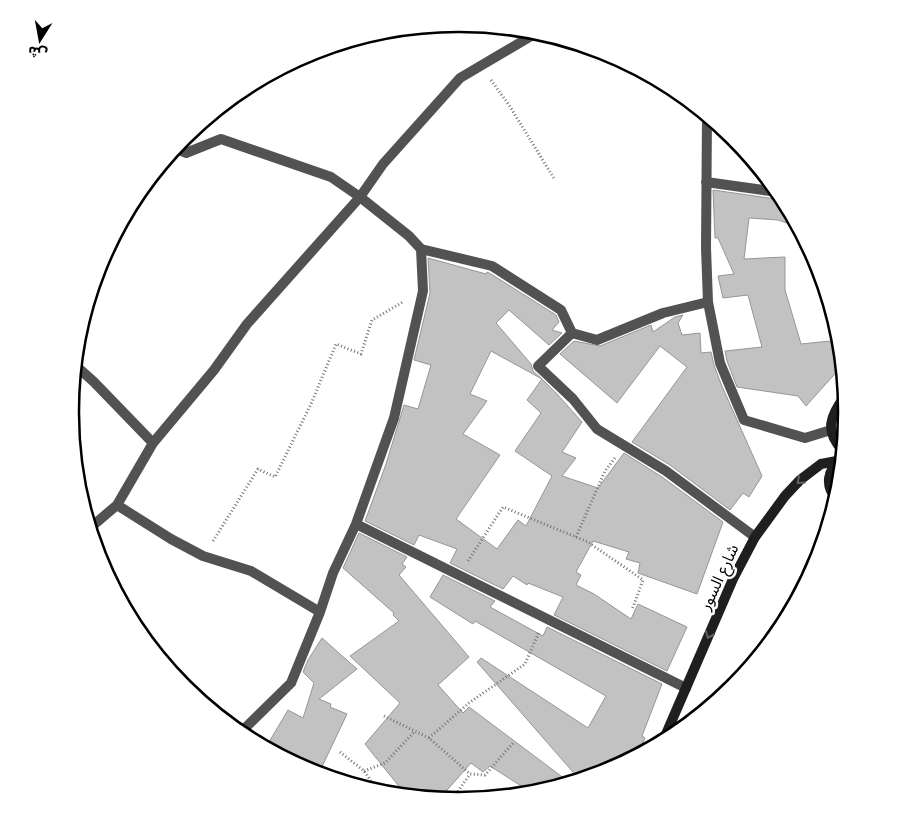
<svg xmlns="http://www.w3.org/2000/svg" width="917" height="824" viewBox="0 0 917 824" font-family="Helvetica,'Noto Sans Arabic',sans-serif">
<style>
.building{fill:#c2c2c2;stroke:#969696}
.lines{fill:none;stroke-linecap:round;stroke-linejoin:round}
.path{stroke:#747474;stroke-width:3;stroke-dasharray:1 2.5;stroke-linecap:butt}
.street{stroke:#525252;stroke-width:10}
.secondary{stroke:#1f1f1f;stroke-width:10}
.oneway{stroke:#626262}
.labels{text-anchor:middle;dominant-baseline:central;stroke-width:5;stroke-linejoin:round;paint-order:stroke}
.street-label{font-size:16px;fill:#000;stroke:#fff}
.rim{fill:none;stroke:#000;stroke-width:2.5}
</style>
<rect width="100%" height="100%" fill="#fff"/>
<path class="building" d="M713 190 776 199 782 197 798 227 778 220 749 218 744 259 785 257V290L801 344 840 340 842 366 806 406 798 396 737 387 727 361 725 351 762 347 748 295 723 298 718 276 734 274 718 238H715Z
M428 258 486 274 487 272 491 274 556 315 559 322 552 330 562 333 549 345 509 310 496 323 531 364 533 371 542 379 491 351 470 394 487 401 463 434 500 455 456 519 497 549 518 520 526 526 552 476 515 451 541 413 527 400 542 379 557 394 582 422 562 452 576 458 562 476 598 488 624 453 662 477 723 522 697 594 638 573 640 563 626 559 629 552 593 541 576 572 581 575 576 585 594 594 631 619 638 604 687 627 667 671 554 615 563 597 528 583 527 585 513 576 503 589 450 563 457 549 419 535 414 545 365 521 386 464 404 405 418 409 431 365 414 360 430 293Z
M683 315 678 323 682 335 700 333 701 353 711 352 714 365 721 384 762 476 749 497 743 493 730 510 670 465 632 442 687 367 660 346 617 403 560 354 574 341 600 346 651 325 653 332 675 317Z
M359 533 407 557 402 564 406 567 399 575 469 657 438 685 463 713 469 707 569 782 532 793 490 766 483 772 471 763 440 798 406 795 365 744 400 703 350 656 399 621 393 615 394 613 343 568Z
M443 575 495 601 490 607 543 636 547 627 662 684 642 736 645 738 637 755 607 771 579 779 477 662 481 658 588 728 606 696 475 621 473 624 430 597Z
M322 638 357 669 319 699 331 704 330 707 347 714 319 773 310 771 292 761 296 756 269 742 288 710 303 718 314 683 303 672 308 660Z"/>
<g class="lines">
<path class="path" d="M491 80 509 105 555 180
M576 537 605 471 615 458
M213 541 258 469 275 477 311 404 336 344 361 354 372 320 403 302
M468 561 503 507 588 542 643 580 632 610
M384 716 429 738 470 774 485 775 514 742
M429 738 469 703 525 664 539 632
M340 752 364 771 378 791
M364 771 385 763 415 731
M452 800 470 774"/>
<path class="street" d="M707 116 706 248 708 302 720 363 744 420 805 438 831 430
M175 148 186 153 221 139 331 177 360 197 409 236 421 249 423 291 394 418 356 524 333 573 320 612 291 683 240 733
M706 182 777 192
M421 249 492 266 561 310 572 333 538 366 573 399 597 429 666 471 755 537
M572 333 597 340 663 313 708 302
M75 365 94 382 153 443
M117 505 171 539 203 556 251 571 320 612
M356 524 686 688
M90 528 117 505 153 443 214 370 247 324 360 197 383 164 460 78 538 32"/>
<path class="secondary" d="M843 451C824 431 830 416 845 396
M836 498C825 486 827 469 841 461
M663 741 733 579 755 537 785 496 800 480 821 464 842 460"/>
</g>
<defs><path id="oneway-chevron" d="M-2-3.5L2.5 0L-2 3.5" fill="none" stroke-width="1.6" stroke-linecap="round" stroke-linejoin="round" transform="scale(1.25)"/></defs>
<g class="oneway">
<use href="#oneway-chevron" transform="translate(800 481) rotate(138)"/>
<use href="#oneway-chevron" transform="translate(709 635) rotate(114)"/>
</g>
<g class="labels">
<g class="street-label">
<text transform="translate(719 577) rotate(-65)">شارع السور</text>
</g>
</g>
<path d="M0 0H917V824H0ZM458 32H459A379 379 0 0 1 838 411V413A379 379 0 0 1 459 792H458A379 379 0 0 1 79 413V411A379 379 0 0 1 458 32Z" fill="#fff" fill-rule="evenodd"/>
<path class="rim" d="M458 32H459A379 379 0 0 1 838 411V413A379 379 0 0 1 459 792H458A379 379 0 0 1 79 413V411A379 379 0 0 1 458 32Z"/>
<g transform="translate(40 40) rotate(191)" stroke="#ffffff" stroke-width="4" paint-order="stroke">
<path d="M0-4L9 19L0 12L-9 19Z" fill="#000000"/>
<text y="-8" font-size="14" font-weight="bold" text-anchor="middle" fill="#000000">ش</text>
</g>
</svg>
